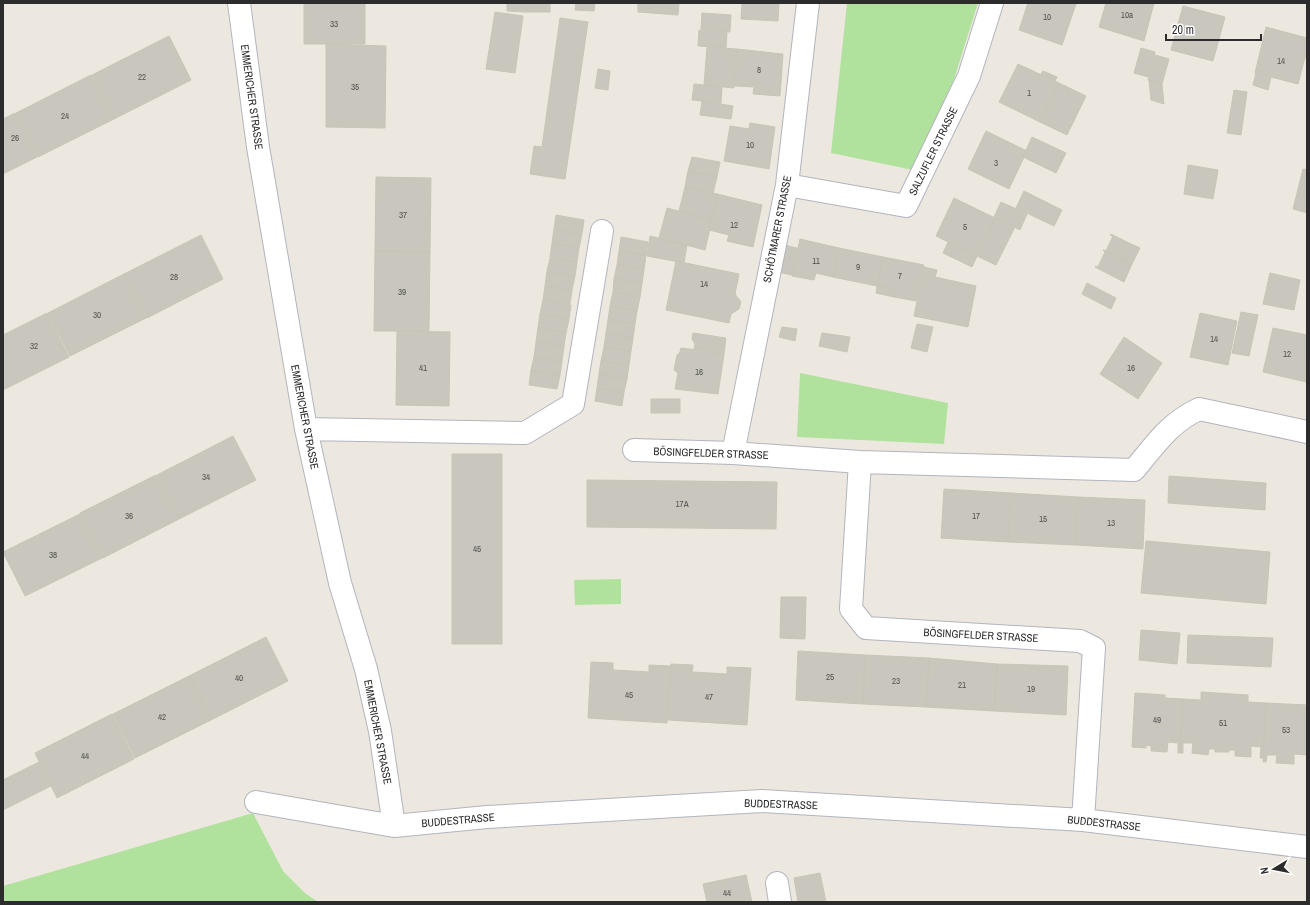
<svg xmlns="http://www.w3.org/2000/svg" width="1310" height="905" viewBox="0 0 1310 905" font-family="'Archivo Narrow',sans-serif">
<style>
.green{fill:#b1e29d}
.building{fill:#c9c6bd;stroke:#c9c4b8}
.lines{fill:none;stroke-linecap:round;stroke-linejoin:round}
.minor-casing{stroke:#b2b4bf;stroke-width:24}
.minor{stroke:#fff;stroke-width:22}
.labels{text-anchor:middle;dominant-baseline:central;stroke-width:3;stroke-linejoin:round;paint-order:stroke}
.number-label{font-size:9px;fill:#535250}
.street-label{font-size:11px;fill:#2c2c2c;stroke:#fff}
</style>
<rect width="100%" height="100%" fill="#ede8df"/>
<path class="green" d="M847 3H978L954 79 913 170 831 153Z
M800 373 948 403 944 444 797 437Z
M621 579V604L575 605 574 580Z
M253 813 283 871 305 893 318 902H3V886Z"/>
<path class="building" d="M304 3 365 4V44H304Z
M507 3H526V12L507 11Z
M526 3H550V12H526Z
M576 3H595L594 11 575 10Z
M638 3H679L678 15 638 12Z
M742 3H779L778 21 741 19Z
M1028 3H1072L1076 4 1062 45 1019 30Z
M1106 3H1154L1144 41 1099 27Z
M1183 6 1225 17 1213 61 1171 50Z
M495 12 523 16 515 73 486 69Z
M702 13 731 15 730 32 701 29Z
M560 18 588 22 565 179 530 174 534 146 542 147Z
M1266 27 1307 38V50L1298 84 1271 77 1268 90 1253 85 1256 73H1255Z
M699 30 727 32 726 48 698 46Z
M169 36 191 80 114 119 92 75Z
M326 44 386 46 385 128 326 127Z
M707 47 737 49 734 88 704 85Z
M1141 48 1155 52 1148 77 1134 73Z
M737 49 783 54 780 96 753 94 754 87 735 86Z
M1155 55 1169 59 1162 84 1148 80Z
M1018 64 1059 83 1040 122 999 102Z
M598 69 610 71 608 90 595 88Z
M1043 71 1057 77 1055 81 1041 74Z
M91 75 114 119 38 157 16 113Z
M1149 80 1162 84 1164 104 1151 100Z
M1059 83 1086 96 1067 135 1040 122Z
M694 84 722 87 721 103 692 100Z
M1234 90 1247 92 1241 135 1227 133Z
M702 101 733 106 731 119 700 115Z
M15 113 37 157 3 174V119Z
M750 123 775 127 769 169 724 161 730 126 749 129Z
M986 131 1027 151 1009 189 968 169Z
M1032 137 1066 153 1056 173 1023 157Z
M692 157 720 162 717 177 688 171Z
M1188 165 1218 170 1213 199 1184 194Z
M1303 169 1307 170V213L1293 209Z
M688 171 717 177 713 193 685 187Z
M376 177 431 178 430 252 375 251Z
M685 187 717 194 712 220 679 211Z
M1024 191 1062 210 1054 226 1016 208Z
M717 194 762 205 753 247 727 241 729 235 709 230Z
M954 198 995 218 977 256 936 236Z
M1001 202 1027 214 1020 230 994 217Z
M667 208 712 220 705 250 659 238Z
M556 215 584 220 582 234 554 229Z
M995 218 1015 227 996 265 977 256Z
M554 229 582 234 579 248 552 243Z
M1111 234 1125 241 1117 257 1103 250 1106 251 1113 236 1110 235Z
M201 235 223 279 147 318 124 274Z
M650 236 687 245 684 263 647 256Z
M621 237 648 242 646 255 619 251Z
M800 239 839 248 833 277 816 273 814 280 792 276Z
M1125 241 1140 248 1132 264 1117 257Z
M948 242 977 256 972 267 943 253Z
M552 243 579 248 577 262 550 257Z
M784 245 797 248 792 275 778 272Z
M839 248 883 257 877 286 833 277Z
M1103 250 1132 264 1124 282 1095 267 1096 266 1098 267 1105 252Z
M375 251 430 252 429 331H374Z
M619 251 646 255 644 270 617 265Z
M883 257 924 265 916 301 894 297 895 290 877 286Z
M550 258 577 262 575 276 547 271Z
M676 261 739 274 735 294 741 302 739 309 731 314 729 323 666 310Z
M617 265 644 270 642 283 614 279Z
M924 267 937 270 935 277 976 286 968 327 914 316Z
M547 271 575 276 572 290 545 286Z
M1270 273 1300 280 1294 310 1263 304Z
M124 274 146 318 70 356 48 313Z
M614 279 642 283 640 297 613 292Z
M1087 283 1116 298 1111 309 1082 294Z
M545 286 572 290 570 304 543 300Z
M877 286 895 290 894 297 876 293Z
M613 292 640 297 637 311 610 306Z
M543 300 571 305 569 319 540 314Z
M610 306 637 311 635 324 608 320Z
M1241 312 1258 315 1249 356 1232 353Z
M47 313 69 357 3 390V335Z
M1200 313 1237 321 1228 365 1190 357Z
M540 314 569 319 566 333 538 327Z
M608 320 635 324 633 338 606 333Z
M917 324 933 327 927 352 911 348Z
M538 327 566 333 564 346 536 342Z
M782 327 797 329 795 341 779 337Z
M1273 328 1307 335 1306 382 1263 372Z
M397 331 450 332 449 406 396 405Z
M606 333 633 338 631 351 604 347Z
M693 333 726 338 724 354 709 351 707 349 699 348 697 350 694 349 695 344 692 339Z
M822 333 850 337 847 352 819 346Z
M1124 337 1162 363 1138 399 1100 374Z
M536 342 564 346 562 361 534 357Z
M604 347 631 351 629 365 601 361Z
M681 348 697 350 699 348 707 349 709 351 724 354 718 394 675 389 678 373 674 370 677 355 680 352Z
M534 357 562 361 560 375 531 370Z
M601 361 629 365 627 379 599 374Z
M531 370 560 375 557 389 529 385Z
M599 374 627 379 624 392 597 388Z
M597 388 624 392 622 406 595 401Z
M651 399H680V413H651Z
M233 436 256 480 179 519 157 475Z
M452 454H502V644H452Z
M156 475 179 519 103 558 80 513Z
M1169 476 1266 483 1265 510 1168 503Z
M587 480 777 482 776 529 587 527Z
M944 489 1011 493 1008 542 941 538Z
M1011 493 1078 497 1076 545 1008 542Z
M1078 497 1145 500 1143 549 1076 545Z
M80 514 102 558 25 596 3 552Z
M1146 541 1270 552 1266 604 1141 593Z
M781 597H806L805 639 780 638Z
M1141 630 1180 633 1177 664 1139 660Z
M1188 635 1273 638 1271 667 1187 663Z
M266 637 288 681 211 720 189 676Z
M798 651 865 655 863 704 796 700Z
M865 655 929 658 926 707 863 704Z
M929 658 997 664 994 711 926 707Z
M591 662 613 663V670L649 672V665L671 666 667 723 588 718Z
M671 664 693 665 692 672 727 674V667L751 668 747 725 668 720Z
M997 664 1068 666 1066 715 994 711Z
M189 676 211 720 135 758 113 714Z
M1201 692 1248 695V702L1266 703 1263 758H1260L1261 747 1251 746V757L1235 756V750H1229V752H1215V749H1209L1208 755 1192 753 1193 743H1183V753H1180L1183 699 1201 700Z
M1135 693 1165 695V698L1183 699 1180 753H1178V743L1168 742 1167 752 1151 751V746L1146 745V748L1132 747Z
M1266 703 1307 705V755L1294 754V764L1276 763 1277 755H1267L1266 762H1263Z
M112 714 134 759 57 798 35 753Z
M39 762 51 786 3 810V780Z
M820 873 826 902H798L794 878Z
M746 875 752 902H707L703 884Z"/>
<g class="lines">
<defs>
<path id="minor" d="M239 3 258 147 306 429 340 583 366 669 380 731 394 826
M787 185 906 206 969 76 992 3
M306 429 525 433 573 404 602 231
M634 450 733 453 860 462 1134 470C1155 445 1169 423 1199 409L1307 432
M733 453 787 185 808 3
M860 462 851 609 866 628 1080 641 1094 648 1083 820
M256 802 394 826 487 817 762 801 1083 820 1307 847
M777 883 780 902"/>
</defs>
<use href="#minor" class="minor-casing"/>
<use href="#minor" class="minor"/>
</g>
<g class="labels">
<g class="number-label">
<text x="1127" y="15">10a</text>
<text x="1047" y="17">10</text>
<text x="334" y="24">33</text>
<text x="1281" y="61">14</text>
<text x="759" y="70">8</text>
<text x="142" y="77">22</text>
<text x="355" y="87">35</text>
<text x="1029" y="93">1</text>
<text x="65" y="116">24</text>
<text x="15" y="138">26</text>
<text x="750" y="145">10</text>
<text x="996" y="163">3</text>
<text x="403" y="215">37</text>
<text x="734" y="225">12</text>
<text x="965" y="227">5</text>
<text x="816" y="261">11</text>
<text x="858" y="267">9</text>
<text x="900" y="276">7</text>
<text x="174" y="277">28</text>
<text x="704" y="284">14</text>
<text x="402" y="292">39</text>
<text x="97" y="315">30</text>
<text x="1214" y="339">14</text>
<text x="34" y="346">32</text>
<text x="1287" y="354">12</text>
<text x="423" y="368">41</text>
<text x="1131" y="368">16</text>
<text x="699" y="372">16</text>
<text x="206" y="477">34</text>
<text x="682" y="504">17A</text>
<text x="129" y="516">36</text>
<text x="976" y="516">17</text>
<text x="1043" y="519">15</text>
<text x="1111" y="523">13</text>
<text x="477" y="549">45</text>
<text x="53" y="555">38</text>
<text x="830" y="677">25</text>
<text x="239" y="678">40</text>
<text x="896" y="681">23</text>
<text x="962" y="685">21</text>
<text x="1031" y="689">19</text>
<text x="629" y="695">45</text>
<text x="709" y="697">47</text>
<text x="162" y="717">42</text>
<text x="1157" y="720">49</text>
<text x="1223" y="723">51</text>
<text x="1286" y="730">53</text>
<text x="85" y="756">44</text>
<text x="727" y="893">44</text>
</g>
<g class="street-label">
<text transform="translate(252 97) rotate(82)">EMMERICHER STRASSE</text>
<text transform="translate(933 151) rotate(-64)">SALZUFLER STRASSE</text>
<text transform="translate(777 229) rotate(-79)">SCHÖTMARER STRASSE</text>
<text transform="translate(305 417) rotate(79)">EMMERICHER STRASSE</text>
<text transform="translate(711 453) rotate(2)">BÖSINGFELDER STRASSE</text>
<text transform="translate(981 635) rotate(3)">BÖSINGFELDER STRASSE</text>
<text transform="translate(378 732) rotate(79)">EMMERICHER STRASSE</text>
<text transform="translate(781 804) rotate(2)">BUDDESTRASSE</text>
<text transform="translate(458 820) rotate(-5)">BUDDESTRASSE</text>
<text transform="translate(1104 823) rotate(6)">BUDDESTRASSE</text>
</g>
</g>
<rect width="1310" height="905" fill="none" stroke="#2c2c2c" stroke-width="8"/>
<g transform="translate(1274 869) rotate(260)" stroke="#ffffff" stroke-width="3" paint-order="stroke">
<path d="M0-3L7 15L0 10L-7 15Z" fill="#2c2c2c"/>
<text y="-6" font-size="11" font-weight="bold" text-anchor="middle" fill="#2c2c2c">N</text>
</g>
<path d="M1166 34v6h95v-6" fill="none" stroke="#2c2c2c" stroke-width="2"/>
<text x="1172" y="34" font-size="12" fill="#2c2c2c" stroke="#ffffff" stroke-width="3" paint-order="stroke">20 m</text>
</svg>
